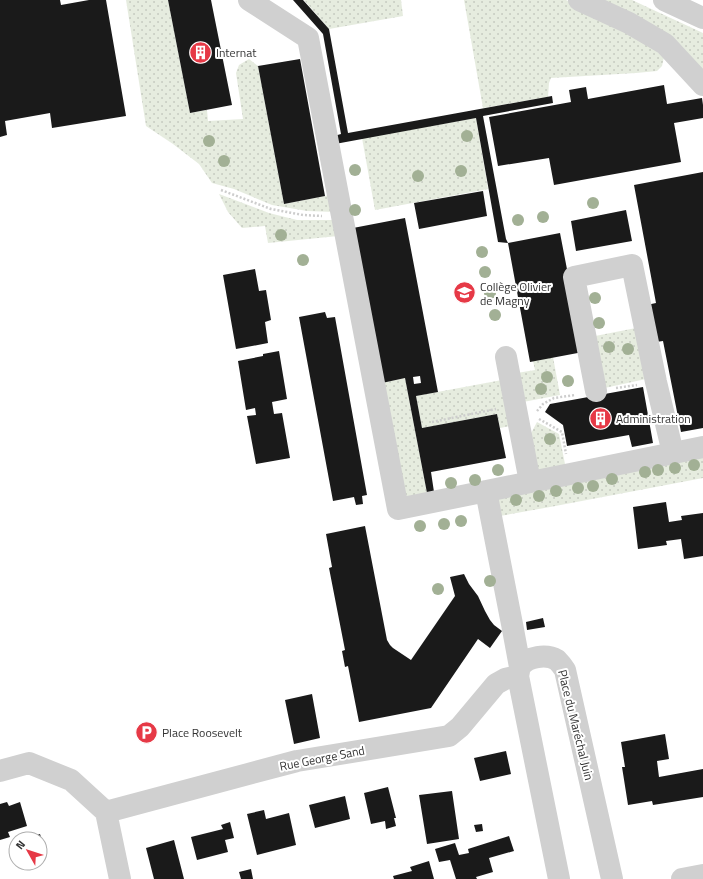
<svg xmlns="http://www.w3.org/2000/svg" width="703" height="879" viewBox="0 0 703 879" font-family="'Titillium Web',sans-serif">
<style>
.grass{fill:url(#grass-dots)}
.building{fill:#1a1a1a;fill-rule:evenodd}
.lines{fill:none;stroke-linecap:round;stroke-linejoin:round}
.path{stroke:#cdcdcd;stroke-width:2.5;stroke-dasharray:2 2;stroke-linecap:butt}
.street{stroke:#d0d0d0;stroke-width:22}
.tree{fill:#a2b095}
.labels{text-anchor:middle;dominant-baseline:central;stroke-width:4;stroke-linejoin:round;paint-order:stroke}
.poi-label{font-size:12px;fill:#333;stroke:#fff;text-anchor:start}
.street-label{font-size:12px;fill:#333;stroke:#fff}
</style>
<defs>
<pattern id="grass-dots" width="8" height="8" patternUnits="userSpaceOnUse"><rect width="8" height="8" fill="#e6ecdf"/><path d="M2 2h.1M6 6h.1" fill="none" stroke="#c6cbc0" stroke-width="1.8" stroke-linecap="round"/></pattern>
</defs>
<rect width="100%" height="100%" fill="#fff"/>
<path class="grass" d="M126 0H168L190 113 207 110 208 121 243 119 236 73 239 65 249 59 258 66 284 204 330 195 335 212 307 211 272 205 234 189 212 183 199 164 173 144 146 126Z
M304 0H401L403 16 329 29Z
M464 0H566L632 31 664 57 662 66 657 71 636 73 551 78 549 83 548 97 483 108Z
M591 0H632L703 33V72Z
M476 118 488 189 375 210 362 138Z
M219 194 269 213 297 220H334L338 236 268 243 265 226 242 228 228 212Z
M636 328 646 379 600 389 590 337Z
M553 357 560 395 523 402 517 373 535 370 533 361Z
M405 378 427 493 405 497 382 383Z
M502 380 510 426 500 428 497 414 422 428 416 396Z
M537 422 559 434 566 469 536 473 528 439Z
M703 453V478L550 507 500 516 497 494Z"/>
<path class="building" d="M0 0H60L61 5 89 0H106L126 116 52 128 50 113 5 121 7 135 0 137Z
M168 0H211L232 105 190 113Z
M293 0H303L329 29 348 133 552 96 553 103 483 116 506 239 508 243 498 242 476 118 335 144 334 136 341 134 323 34Z
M300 59 325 196 284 204 258 66Z
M664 85 667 104 702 98 703 105V118L674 123 681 162 554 185 549 158 498 166 489 117 571 102 569 90 586 87 588 99Z
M703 172V428L681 432 663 341 649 343 642 306 656 303 634 185Z
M483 191 487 216 419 229 414 203Z
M626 210 632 241 576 251 571 221Z
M405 218 438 392 416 396 422 428 497 414 506 458 431 472 434 492 427 493 405 378 382 383 353 228ZM420 376 421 383 414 384 413 377Z
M560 233 583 352 530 362 508 243Z
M255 269 259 291 266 290 271 320 265 322 268 343 236 349 223 275Z
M325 312 327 318 335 317 367 495 362 496 363 504 356 505 354 497 333 501 299 317Z
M279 351 287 399 272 402 274 414 282 413 290 458 256 464 247 416 256 415 255 408 246 410 238 361 263 356V354Z
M643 387 653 443 632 447 629 435 567 446 563 425 545 412 550 404Z
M666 502 669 522 682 520 681 516 703 513V556L684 559 681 539 666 541 667 545 638 549 633 507Z
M365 526 387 640 390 645 393 648 411 660 455 596 450 577 464 574 469 584 478 596 485 611 490 620 494 625 502 631 490 648 478 639 431 708 359 722 348 666 345 667 342 651 345 650 329 568 332 567 326 534Z
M543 618 545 627 527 630 526 622Z
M312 694 320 738 294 744 285 700Z
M665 734 669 759 657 761 659 777 703 769V797L653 805 652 801 628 805 622 767H625L621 742Z
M506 751 511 774 480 781 474 758Z
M388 787 396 818H394L396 826 386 829 385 821 371 824 364 793Z
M452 791 459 839 427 844 419 795Z
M345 796 350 819 315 828 309 805Z
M7 802 9 806 20 802 27 826 8 832 10 837 0 840V804Z
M264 810 266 819 289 813 296 845 257 855 247 814Z
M230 822 234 838 225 840 228 852 197 860 191 837 223 829 221 825Z
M482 824 483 831 476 832 474 825Z
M40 834 44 847 40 848V839H26Z
M509 836 514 851 489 858 493 872 476 877 477 879H456L450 860 439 862 435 849 455 843 459 855 469 853 468 849Z
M174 840 184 879H154L146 848Z
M429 861 434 879H394L393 876 412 871 410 867Z
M251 869 253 879H241L239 872Z"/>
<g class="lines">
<path class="path" d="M221 190 271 209 303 215 322 216
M616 388 637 385
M537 411 543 404 554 398 575 395
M539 419 562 432 566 454
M432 422 496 409"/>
<path class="street" d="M249 0 308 38 398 509 703 447
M579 0 629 23 665 44 703 85
M664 0 703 18
M506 357 530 482
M596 391 574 277 632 265 656 382 673 453
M486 491 512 624 520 667
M0 771 29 763 71 780 106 812 120 879
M106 812 297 761 449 736 460 727 496 684 505 679 518 676
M559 879 518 676C519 673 519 669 520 667 527 656 547 654 557 660 560 663 563 667 565 670L612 879
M682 879 703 875"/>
</g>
<g class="tree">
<circle cx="467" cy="136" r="6"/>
<circle cx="209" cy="141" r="6"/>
<circle cx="224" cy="161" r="6"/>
<circle cx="355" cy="170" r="6"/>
<circle cx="461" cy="171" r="6"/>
<circle cx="418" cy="176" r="6"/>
<circle cx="593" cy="203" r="6"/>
<circle cx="355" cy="210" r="6"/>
<circle cx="543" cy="217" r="6"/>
<circle cx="518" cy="220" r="6"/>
<circle cx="281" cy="235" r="6"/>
<circle cx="482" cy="252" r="6"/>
<circle cx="303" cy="260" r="6"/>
<circle cx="485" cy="272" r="6"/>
<circle cx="490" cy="293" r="6"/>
<circle cx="595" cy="298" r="6"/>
<circle cx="495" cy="315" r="6"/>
<circle cx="599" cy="323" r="6"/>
<circle cx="609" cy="347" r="6"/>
<circle cx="628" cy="349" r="6"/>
<circle cx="547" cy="377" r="6"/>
<circle cx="568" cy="381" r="6"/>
<circle cx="541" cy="389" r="6"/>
<circle cx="550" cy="439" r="6"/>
<circle cx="694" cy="465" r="6"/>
<circle cx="675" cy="468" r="6"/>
<circle cx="498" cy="470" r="6"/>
<circle cx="658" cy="470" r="6"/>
<circle cx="645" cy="472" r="6"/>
<circle cx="612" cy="479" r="6"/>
<circle cx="475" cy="480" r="6"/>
<circle cx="451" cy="483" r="6"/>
<circle cx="593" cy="486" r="6"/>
<circle cx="578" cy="488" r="6"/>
<circle cx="556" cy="491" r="6"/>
<circle cx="539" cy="496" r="6"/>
<circle cx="516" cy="500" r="6"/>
<circle cx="461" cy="521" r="6"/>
<circle cx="444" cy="524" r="6"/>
<circle cx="420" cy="526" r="6"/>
<circle cx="490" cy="581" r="6"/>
<circle cx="438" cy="589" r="6"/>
</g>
<defs>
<symbol id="building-disc" viewBox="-11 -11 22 22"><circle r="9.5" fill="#e63946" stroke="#fff"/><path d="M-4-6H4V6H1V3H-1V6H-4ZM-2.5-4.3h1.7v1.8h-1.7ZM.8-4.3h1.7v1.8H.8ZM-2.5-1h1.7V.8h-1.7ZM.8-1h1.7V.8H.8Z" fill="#fff"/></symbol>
<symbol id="school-disc" viewBox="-11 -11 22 22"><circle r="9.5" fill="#e63946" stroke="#fff"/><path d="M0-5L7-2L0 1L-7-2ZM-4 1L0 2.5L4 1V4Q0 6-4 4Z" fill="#fff"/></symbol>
<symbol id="parking-disc" viewBox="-11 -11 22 22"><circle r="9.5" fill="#e63946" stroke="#fff"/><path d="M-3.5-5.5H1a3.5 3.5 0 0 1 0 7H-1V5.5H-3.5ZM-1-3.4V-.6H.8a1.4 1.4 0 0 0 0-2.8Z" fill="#fff"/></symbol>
</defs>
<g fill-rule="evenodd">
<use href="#building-disc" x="188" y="40" width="25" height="25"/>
<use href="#school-disc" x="452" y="280" width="25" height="25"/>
<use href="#building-disc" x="588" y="406" width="25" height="25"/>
<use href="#parking-disc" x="134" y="720" width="25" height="25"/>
</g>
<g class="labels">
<g class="poi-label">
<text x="216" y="52">Internat</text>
<text x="480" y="286">Collège Olivier<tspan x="480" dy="14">de Magny</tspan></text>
<text x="616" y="418">Administration</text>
<text x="162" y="732">Place Roosevelt</text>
</g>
<g class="street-label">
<text transform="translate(576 725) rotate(76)">Place du Maréchal Juin</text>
<text transform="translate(322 758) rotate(-11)">Rue George Sand</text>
</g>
</g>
<g transform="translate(28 851) rotate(309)"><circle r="19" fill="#ffffff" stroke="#adadad"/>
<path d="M0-3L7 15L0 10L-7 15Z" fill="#e63946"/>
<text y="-6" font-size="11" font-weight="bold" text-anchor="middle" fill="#333333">N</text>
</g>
</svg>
